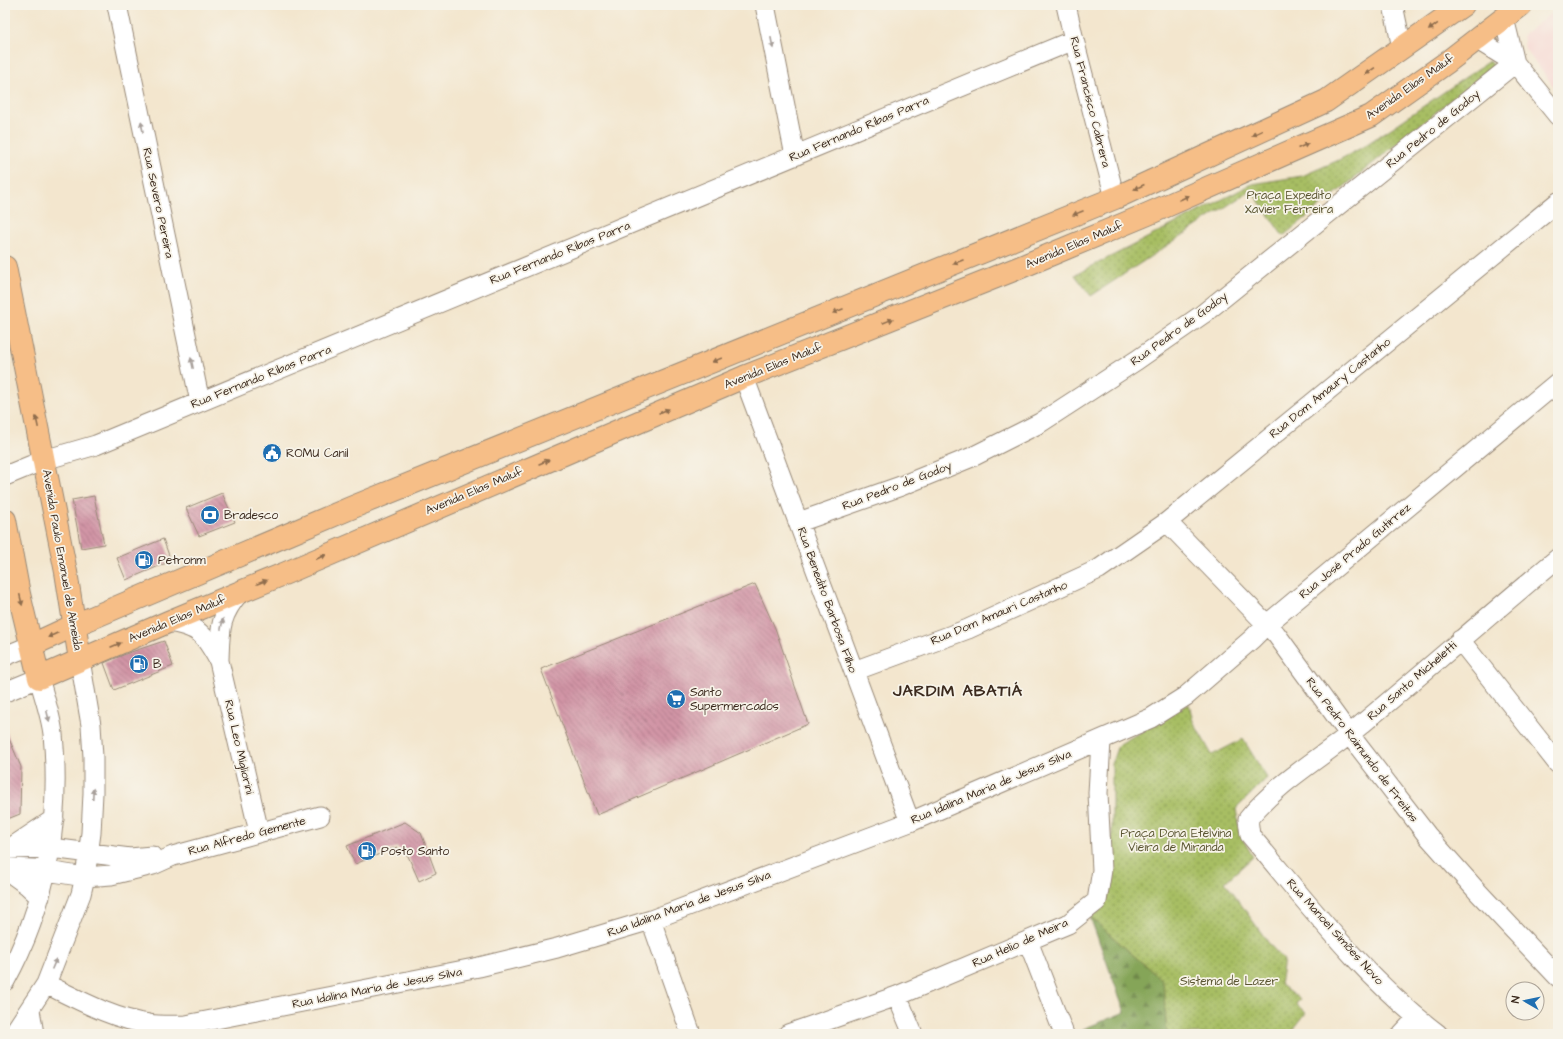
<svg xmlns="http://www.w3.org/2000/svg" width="1563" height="1039" viewBox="0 0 1563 1039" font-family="'Architects Daughter',sans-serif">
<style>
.built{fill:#f7d0cd}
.forest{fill:url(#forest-firs);stroke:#60683c}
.park{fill:url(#park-dots);stroke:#717440}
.building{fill:url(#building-back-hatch)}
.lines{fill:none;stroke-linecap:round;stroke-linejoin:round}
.minor-casing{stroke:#978876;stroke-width:21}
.major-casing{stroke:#978876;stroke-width:24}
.minor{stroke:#fff;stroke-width:19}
.major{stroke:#f6be87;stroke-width:22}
.oneway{fill:#8f6d4d}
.oneway2{fill:#a79f9a}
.labels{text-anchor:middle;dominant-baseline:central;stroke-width:3.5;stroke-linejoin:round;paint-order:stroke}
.street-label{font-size:12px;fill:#3b2a1e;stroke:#f7f3e8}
.park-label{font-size:12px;fill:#5b5633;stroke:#f7f3e8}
.poi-label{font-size:12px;fill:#3b2a1e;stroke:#f7f3e8;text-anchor:start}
.district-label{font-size:16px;font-weight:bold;letter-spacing:1px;fill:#3b2a1e;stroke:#f7f3e8}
</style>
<defs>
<pattern id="forest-firs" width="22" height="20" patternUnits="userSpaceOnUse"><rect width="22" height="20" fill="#85a559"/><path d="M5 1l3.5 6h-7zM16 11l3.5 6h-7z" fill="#6e8749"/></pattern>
<pattern id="park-dots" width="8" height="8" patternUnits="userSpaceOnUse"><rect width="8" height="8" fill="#a7be63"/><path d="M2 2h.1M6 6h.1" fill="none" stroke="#899b51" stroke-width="1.8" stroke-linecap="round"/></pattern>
<pattern id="building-back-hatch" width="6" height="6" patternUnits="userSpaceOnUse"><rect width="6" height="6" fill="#d194a6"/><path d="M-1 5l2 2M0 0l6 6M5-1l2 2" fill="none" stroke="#ab7987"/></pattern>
</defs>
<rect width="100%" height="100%" fill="#f7f3e8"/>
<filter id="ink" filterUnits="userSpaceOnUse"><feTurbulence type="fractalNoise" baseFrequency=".025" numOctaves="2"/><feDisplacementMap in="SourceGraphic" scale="8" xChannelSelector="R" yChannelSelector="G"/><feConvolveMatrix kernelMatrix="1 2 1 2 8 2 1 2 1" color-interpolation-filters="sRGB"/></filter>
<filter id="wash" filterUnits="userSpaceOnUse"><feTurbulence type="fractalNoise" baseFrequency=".012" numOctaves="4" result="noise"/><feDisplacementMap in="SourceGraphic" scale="16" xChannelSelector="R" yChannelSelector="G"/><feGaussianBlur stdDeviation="0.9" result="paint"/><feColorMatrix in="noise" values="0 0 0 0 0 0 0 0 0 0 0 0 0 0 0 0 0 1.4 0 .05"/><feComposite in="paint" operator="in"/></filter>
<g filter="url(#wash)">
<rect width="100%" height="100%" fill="#f3e6ce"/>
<path class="built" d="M1558 8V92L1525 49 1523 35Z"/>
<path class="forest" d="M1090 917 1163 981 1167 1034H1085L1083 1029 1125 1012Z"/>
<path class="park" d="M1489 61 1492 62 1493 66 1283 236 1251 190 1091 296 1075 275 1252 184 1302 176 1339 160 1361 148 1393 127Z
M1189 704 1193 721 1212 755 1243 739 1267 778 1236 809 1240 834 1253 857 1225 882 1270 945 1284 960 1280 984 1300 999 1296 1004 1306 1013 1292 1031 1294 1034H1167L1163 981 1090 917 1103 907 1110 892 1112 861V762L1118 745Z"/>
<g id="blocks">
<path class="building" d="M222 493 235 522 199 536 186 508Z
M94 496 104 544 81 548 72 500Z
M163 539 171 561 126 580 117 558Z
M755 584 775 628 808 724 597 815 541 669Z
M164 641 173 666 114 690 104 663 128 653Z
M5 729 21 767 20 814 5 820Z
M405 822 421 833 436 873 419 881 408 856 397 847 355 864 347 846Z"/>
</g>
</g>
<g filter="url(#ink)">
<use href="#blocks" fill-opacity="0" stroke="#978876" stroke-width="1"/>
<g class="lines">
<defs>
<path id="minor" d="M117 5 200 402
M765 5 795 156
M1066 5 1074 40 1115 198
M1393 5 1402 48
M1504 18 1515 63
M1476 39 1515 63 1558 116
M744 377 910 822
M5 476 44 460 96 445 1074 40
M799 522 901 486 972 457 1040 423 1137 360 1203 314 1515 63
M1167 522 1276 634 1349 734 1427 835 1477 891 1558 977
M168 622C199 626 205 635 219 661L259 832
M1460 640 1558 764
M5 656 32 645
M219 660C220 630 219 616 240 592
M854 671 968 629 1099 569 1167 522 1558 202
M5 692 39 678C44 697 51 716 53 734 61 820 47 906 5 981
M9 849 54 819
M5 850 9 849 51 848 130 858 152 856
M5 868 34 869 85 877 111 875 153 865 173 856 320 816
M5 869 27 885 40 897
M651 920 691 1034
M1028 941 1064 1034
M46 984C79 1000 113 1019 149 1024 161 1026 174 1025 186 1025L479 967 557 948 651 920 910 822 1151 718 1186 696 1252 639 1266 625 1558 382
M897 996 913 1034
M30 1010 34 1034
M13 1034 46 984 81 894 85 877 91 833 93 793V757L91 725 80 660
M788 1034 897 996 1051 931 1068 924 1097 901 1102 870 1098 793 1101 741
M1402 1034 1417 1018
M1438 1034C1365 979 1309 905 1250 835L1248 819C1275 785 1316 761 1350 734 1420 676 1488 616 1558 558"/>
<path id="major" d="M5 267 66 572 80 660
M5 520 19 594 39 678 168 622 286 573 620 430 744 377 1016 269 1148 214 1371 116 1446 63 1521 5
M32 645 75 625 353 507 1115 198 1326 101 1463 5"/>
</defs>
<use href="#minor" class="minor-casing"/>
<use href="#major" class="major-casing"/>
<use href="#minor" class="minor"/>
<use href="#major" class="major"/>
</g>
<defs><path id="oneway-solid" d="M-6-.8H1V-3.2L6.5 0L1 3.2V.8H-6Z"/></defs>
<g class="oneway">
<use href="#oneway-solid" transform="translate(1433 27) rotate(144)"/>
<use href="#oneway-solid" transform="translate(1370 71) rotate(145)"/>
<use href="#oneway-solid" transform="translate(1257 133) rotate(155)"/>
<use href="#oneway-solid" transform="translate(1303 146) rotate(-24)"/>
<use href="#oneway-solid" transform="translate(1139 187) rotate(155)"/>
<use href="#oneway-solid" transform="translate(1184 198) rotate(-24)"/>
<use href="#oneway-solid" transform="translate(1078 213) rotate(158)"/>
<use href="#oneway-solid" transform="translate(958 262) rotate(158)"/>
<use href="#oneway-solid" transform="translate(838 311) rotate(158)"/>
<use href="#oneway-solid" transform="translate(888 321) rotate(-22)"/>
<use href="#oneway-solid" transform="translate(717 360) rotate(158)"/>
<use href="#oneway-solid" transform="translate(664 411) rotate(-23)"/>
<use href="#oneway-solid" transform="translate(37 422) rotate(-102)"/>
<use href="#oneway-solid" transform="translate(544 462) rotate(-23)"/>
<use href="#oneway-solid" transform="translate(321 557) rotate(-24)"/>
<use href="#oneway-solid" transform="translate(262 582) rotate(-21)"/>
<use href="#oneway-solid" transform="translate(21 600) rotate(77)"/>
<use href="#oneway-solid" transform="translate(53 635) rotate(155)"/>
<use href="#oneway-solid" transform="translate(116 645) rotate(-23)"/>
</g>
<g class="oneway2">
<use href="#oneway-solid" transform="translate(772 43) rotate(79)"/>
<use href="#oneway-solid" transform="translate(142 127) rotate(-102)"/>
<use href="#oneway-solid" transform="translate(192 363) rotate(-102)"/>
<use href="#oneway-solid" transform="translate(222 624) rotate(-79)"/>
<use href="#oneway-solid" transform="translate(48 716) rotate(76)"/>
<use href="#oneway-solid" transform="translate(93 794) rotate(-88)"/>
<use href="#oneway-solid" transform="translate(54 964) rotate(-67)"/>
</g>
</g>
<defs>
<symbol id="civic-disc" viewBox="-11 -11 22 22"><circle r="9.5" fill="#1f6fb2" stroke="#f7f3e8"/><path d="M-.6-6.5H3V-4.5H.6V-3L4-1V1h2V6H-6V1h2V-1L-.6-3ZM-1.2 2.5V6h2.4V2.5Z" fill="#fff"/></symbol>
<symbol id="bank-disc" viewBox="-11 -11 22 22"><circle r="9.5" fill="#1f6fb2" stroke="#f7f3e8"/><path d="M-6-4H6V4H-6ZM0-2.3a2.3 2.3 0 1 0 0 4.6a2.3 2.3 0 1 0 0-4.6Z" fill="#fff"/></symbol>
<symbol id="fuel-disc" viewBox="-11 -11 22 22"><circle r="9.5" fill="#1f6fb2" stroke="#f7f3e8"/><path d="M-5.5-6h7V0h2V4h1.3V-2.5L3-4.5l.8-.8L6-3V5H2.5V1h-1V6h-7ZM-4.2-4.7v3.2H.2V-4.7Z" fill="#fff"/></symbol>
<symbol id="supermarket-disc" viewBox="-11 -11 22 22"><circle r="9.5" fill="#1f6fb2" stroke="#f7f3e8"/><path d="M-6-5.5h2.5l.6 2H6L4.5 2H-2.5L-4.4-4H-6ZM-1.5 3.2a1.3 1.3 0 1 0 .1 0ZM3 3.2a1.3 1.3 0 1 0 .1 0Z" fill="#fff"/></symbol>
</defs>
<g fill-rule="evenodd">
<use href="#civic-disc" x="261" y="442" width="22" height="22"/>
<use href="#bank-disc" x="199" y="504" width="22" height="22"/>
<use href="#fuel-disc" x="133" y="549" width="22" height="22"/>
<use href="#fuel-disc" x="128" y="653" width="22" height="22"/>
<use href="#supermarket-disc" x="665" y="688" width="22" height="22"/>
<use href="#fuel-disc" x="356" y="840" width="22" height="22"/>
</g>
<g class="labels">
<g class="street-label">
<text transform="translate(1410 87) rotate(-35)">Avenida Elias Maluf</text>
<text transform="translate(1090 102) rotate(76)">Rua Francisco Cabrera</text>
<text transform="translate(859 129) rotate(-23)">Rua Fernando Ribas Parra</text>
<text transform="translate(1433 129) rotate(-39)">Rua Pedro de Godoy</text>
<text transform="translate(158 203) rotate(78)">Rua Severo Pereira</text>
<text transform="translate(1074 245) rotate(-23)">Avenida Elias Maluf</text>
<text transform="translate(560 253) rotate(-22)">Rua Fernando Ribas Parra</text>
<text transform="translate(1179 329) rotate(-36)">Rua Pedro de Godoy</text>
<text transform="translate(773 366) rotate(-22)">Avenida Elias Maluf</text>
<text transform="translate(261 377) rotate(-22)">Rua Fernando Ribas Parra</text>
<text transform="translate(1330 388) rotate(-39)">Rua Dom Amaury Castanho</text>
<text transform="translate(897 486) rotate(-21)">Rua Pedro de Godoy</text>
<text transform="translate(474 491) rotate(-23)">Avenida Elias Maluf</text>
<text transform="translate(1355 551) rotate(-40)">Rua José Prado Gutirrez</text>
<text transform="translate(62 560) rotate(80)">Avenida Paulo Emanuel de Almeida</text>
<text transform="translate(827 600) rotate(70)">Rua Benedito Barbosa Filho</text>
<text transform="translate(999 613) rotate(-23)">Rua Dom Amauri Castanho</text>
<text transform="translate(177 619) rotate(-23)">Avenida Elias Maluf</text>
<text transform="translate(1412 681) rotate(-41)">Rua Santo Micheletti</text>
<text transform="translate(239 747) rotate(77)">Rua Leo Migliorini</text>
<text transform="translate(1362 750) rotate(53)">Rua Pedro Raimundo de Freitas</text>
<text transform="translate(991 787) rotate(-23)">Rua Idalina Maria de Jesus Silva</text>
<text transform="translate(247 836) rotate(-15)">Rua Alfredo Gemente</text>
<text transform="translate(689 904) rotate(-20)">Rua Idalina Maria de Jesus Silva</text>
<text transform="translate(1335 932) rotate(48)">Rua Manoel Simões Novo</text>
<text transform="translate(1020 943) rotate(-24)">Rua Helio de Meira</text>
<text transform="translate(377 988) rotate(-11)">Rua Idalina Maria de Jesus Silva</text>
</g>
<g class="park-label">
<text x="1289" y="195">Praça Expedito<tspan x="1289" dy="14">Xavier Ferreira</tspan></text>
<text x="1176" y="833">Praça Dona Etelvina<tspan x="1176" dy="14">Vieira de Miranda</tspan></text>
<text x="1229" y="981">Sistema de Lazer</text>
</g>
<g class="poi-label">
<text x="286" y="453">ROMU Canil</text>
<text x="224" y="515">Bradesco</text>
<text x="158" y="560">Petronm</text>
<text x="153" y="664">B</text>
<text x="690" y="692">Santo<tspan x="690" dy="14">Supermercados</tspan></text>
<text x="381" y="851">Posto Santo</text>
</g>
<g class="district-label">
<text x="958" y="691">JARDIM ABATIÁ</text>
</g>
</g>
<rect width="1563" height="1039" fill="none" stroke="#f7f3e8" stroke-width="20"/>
<g transform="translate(1525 1001) rotate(279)"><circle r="19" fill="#f7f3e8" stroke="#aca397"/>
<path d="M0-3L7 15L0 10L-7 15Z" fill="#1f6fb2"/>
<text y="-6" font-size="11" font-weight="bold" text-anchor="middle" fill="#3b2a1e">N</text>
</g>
</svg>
